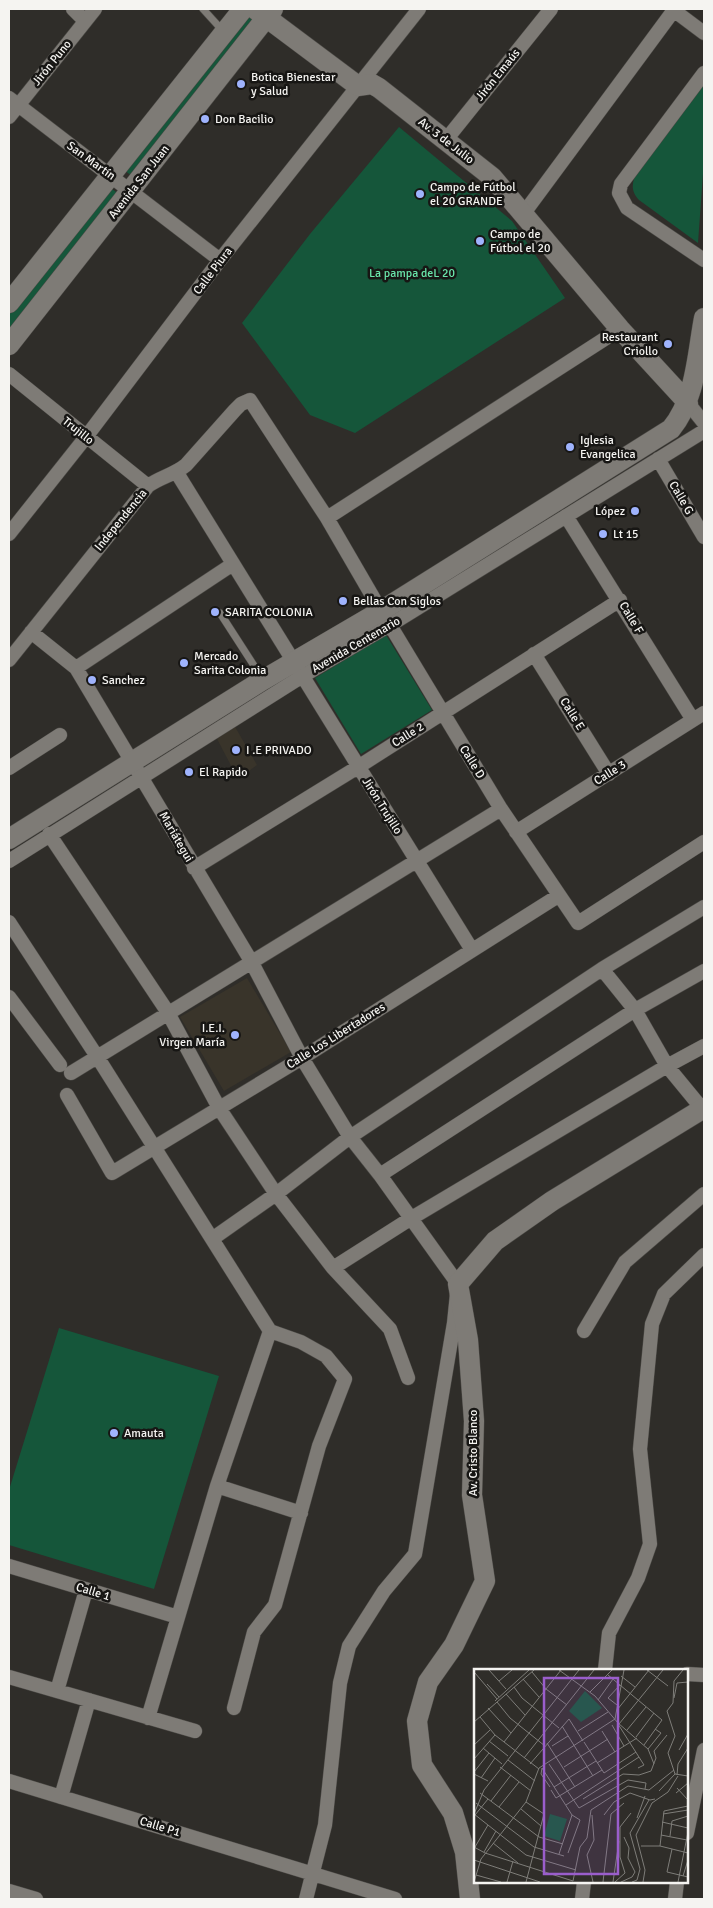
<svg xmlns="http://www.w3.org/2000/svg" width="713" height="1908" viewBox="0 0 713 1908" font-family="Signika,sans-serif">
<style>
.built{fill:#39342a}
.green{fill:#15563a}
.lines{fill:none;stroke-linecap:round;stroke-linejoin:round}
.lane-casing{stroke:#4d4b47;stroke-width:8}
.street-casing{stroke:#4d4b47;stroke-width:15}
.secondary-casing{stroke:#4d4b47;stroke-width:21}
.lane{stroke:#7e7b76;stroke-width:7}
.street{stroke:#7e7b76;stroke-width:14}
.secondary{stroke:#7e7b76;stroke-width:20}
.poi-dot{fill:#9fb3fd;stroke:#171614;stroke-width:2}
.labels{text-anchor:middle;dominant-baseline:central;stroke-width:5;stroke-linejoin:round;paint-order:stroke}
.street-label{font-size:12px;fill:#f5f4f1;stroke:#171614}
.poi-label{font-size:12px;fill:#f5f4f1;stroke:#171614;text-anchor:start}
.park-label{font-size:12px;fill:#69e5aa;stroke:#171614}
.inset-road{fill:none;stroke:#7e7d79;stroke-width:1}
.view{fill:#9a5ecc;fill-opacity:0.15;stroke:#9a5ecc;stroke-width:2.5}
.inset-edge{fill:none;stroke:#f5f4f1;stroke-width:2.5}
</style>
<rect width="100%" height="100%" fill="#2f2d29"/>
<path class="built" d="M234 725 257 765 238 779 215 735Z
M247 978 291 1052 224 1091 180 1017Z"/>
<path class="green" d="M249 16 257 22 132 176 124 170Z
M704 82V160L698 243 639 200C630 190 632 183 637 171Z
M399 127 512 221 565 298 355 433 310 415 242 323 310 234Z
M112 189 119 194 9 334V313L108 190Z
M386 635 432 710 361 754 315 678Z
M59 1328 219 1376 154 1589 9 1545V1490Z"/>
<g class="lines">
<defs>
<path id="lane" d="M203 9 223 31
M220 613 262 678"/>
<path id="street" d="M73 9 85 21
M672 9 704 33
M704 73 621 184 619 193 627 208 704 260
M9 98 220 260
M9 117 95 9
M445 141 551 9
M524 213 674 10
M9 374 148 486
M688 403 704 423
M658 459 704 537
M177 473 472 950
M566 516 693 720
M327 518 620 329
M9 534 86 437 220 260 419 9
M390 625 501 809 578 923 704 842
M31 632 76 668 251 961 302 1058 350 1137 380 1175 458 1284 454 1323 415 1554 384 1591 349 1646 340 1683 325 1825 306 1899
M534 654 609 774
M9 660 148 486C160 477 174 475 186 465L235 410 241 404 250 400 327 518 381 611
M76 668 233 564
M9 768 60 735
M516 832 704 713
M49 834 167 1011 219 1108 276 1194 333 1268 390 1329 408 1378
M9 861 301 677 390 625 704 431
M194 868 358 767 620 600
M9 922 98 1058 270 1331 217 1486 148 1718
M602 969 635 1010 667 1066 704 1111
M9 997 60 1065
M71 1073 501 809
M67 1095 112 1173 302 1058 558 896
M380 1175 635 1010 704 971
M212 1239 276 1194 350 1137 602 969 704 907
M333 1268 410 1219 667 1066 704 1046
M584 1331 625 1262 704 1194
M217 1486 301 1513
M9 1566 178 1617
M605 1670 609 1633 638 1578 650 1544 640 1449 652 1324 664 1294 704 1255
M687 1674 704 1675
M9 1677 195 1731
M57 1691 86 1590
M234 1708 254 1632 275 1605 319 1446 345 1379 326 1356 301 1342 270 1331
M9 1781 395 1899
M61 1797 89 1700
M687 1833 704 1750
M9 1891 36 1899
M582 1899 584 1882
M675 1899 677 1882"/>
<path id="secondary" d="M255 9 358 86 372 84 379 88 492 177 620 329 688 403
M9 303 243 9
M9 345 273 9
M9 839 263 680 381 611 671 429C696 399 697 355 704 318
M470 1899 465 1852 453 1813 422 1765 417 1721 428 1682 454 1645 485 1581 472 1495 474 1421 468 1340 458 1284 495 1241 552 1201 704 1108"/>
</defs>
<use href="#lane" class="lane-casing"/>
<use href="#street" class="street-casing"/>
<use href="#secondary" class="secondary-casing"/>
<use href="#lane" class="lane"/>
<use href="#street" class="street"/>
<use href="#secondary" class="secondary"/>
</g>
<g class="poi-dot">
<circle cx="241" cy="84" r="5"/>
<circle cx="205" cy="119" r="5"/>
<circle cx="420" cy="194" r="5"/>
<circle cx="480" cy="241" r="5"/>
<circle cx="668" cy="344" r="5"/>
<circle cx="570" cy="447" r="5"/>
<circle cx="635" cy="511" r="5"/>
<circle cx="603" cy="534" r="5"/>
<circle cx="343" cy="601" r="5"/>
<circle cx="215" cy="612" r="5"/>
<circle cx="184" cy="663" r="5"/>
<circle cx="92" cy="680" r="5"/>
<circle cx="236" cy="750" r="5"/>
<circle cx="189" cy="772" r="5"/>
<circle cx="235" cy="1035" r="5"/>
<circle cx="114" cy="1433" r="5"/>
</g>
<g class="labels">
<g class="street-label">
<text transform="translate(52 63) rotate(-51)">Jirón Puno</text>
<text transform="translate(498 75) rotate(-51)">Jirón Emaús</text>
<text transform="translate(446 141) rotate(38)">Av. 3 de Julio</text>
<text transform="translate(91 161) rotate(36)">San Martín</text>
<text transform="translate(139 182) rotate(-52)">Avenida San Juan</text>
<text transform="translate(213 271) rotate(-53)">Calle Piura</text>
<text transform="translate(78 431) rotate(39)">Trujillo</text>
<text transform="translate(681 498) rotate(60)">Calle G</text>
<text transform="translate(121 520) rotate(-51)">Independencia</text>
<text transform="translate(631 618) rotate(59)">Calle F</text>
<text transform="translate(356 645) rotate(-30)">Avenida Centenario</text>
<text transform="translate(572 714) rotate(58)">Calle E</text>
<text transform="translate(408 735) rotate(-32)">Calle 2</text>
<text transform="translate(472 762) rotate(58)">Calle D</text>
<text transform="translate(610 773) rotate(-32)">Calle 3</text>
<text transform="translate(382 806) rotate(58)">Jirón Trujillo</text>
<text transform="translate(176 837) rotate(60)">Mariátegui</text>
<text transform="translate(336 1036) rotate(-32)">Calle Los Libertadores</text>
<text transform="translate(473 1453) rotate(-90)">Av. Cristo Blanco</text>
<text transform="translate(93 1592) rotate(17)">Calle 1</text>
<text transform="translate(160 1827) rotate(17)">Calle P1</text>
</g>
<g class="poi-label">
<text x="251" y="77">Botica Bienestar<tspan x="251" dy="14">y Salud</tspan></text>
<text x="215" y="119">Don Bacilio</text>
<text x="430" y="187">Campo de Fútbol<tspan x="430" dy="14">el 20 GRANDE</tspan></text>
<text x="490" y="234">Campo de<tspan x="490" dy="14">Fútbol el 20</tspan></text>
<text x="658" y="337" text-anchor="end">Restaurant<tspan x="658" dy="14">Criollo</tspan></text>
<text x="580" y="440">Iglesia<tspan x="580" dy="14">Evangelica</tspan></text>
<text x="625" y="511" text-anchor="end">López</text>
<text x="613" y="534">Lt 15</text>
<text x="353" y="601">Bellas Con Siglos</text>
<text x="225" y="612">SARITA COLONIA</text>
<text x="194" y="656">Mercado<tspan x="194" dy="14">Sarita Colonia</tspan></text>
<text x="102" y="680">Sanchez</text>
<text x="246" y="750">I .E PRIVADO</text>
<text x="199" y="772">El Rapido</text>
<text x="225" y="1028" text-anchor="end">I.E.I.<tspan x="225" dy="14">Virgen María</tspan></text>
<text x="124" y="1433">Amauta</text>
</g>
<g class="park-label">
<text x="412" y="273">La pampa deL 20</text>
</g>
</g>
<g transform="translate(474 1669)">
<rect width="214" height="214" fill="#2f2d29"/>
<path d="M111 22 128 39 107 53 95 42ZM76 145 93 150 86 172 70 167Z" fill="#15563a"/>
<path class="inset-road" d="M15 1 32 20M85 1 121 27 144 54 174 80 180 95M173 1 194 17M209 1 200 12 199 34 193 42 201 67 194 84 201 105 214 107M58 3 72 20 93 36M1 4 23 30M134 6 188 51 170 76M147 7 161 18M49 10 65 28M25 12 38 1M13 15 25 28M40 18 48 29 85 59M116 23 138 1M32 25 51 46M200 29 203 14 214 13M124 31 139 10M21 32 55 1M23 33 36 49 71 77M143 36 134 29 146 16M14 39 37 64M143 41 175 1M6 48 21 66 65 100M141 50 150 1M0 53 60 1M144 55 170 96 164 99M145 55 189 1M138 56 150 77M88 57 119 107M153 61 172 38M104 62 134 43M128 62 141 83M162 68 180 44M15 72 34 87M30 73 87 1M110 73 130 104 162 83M73 74 101 118M0 76 16 61M78 77 94 67M9 79 28 95M174 80 187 64 181 60M205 81 214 65M50 89 120 1M0 90 21 66M34 91 61 112M123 94 163 69M56 95 95 50 109 72M75 95 105 139 154 111 172 114 171 120M26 98 57 122M90 98 134 70M0 103 15 84M0 105 14 112M203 106 204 95 214 79M7 109 21 89M76 118 67 105 68 99 98 146 85 185M80 118 122 92M203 119 214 131M77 121 82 129 128 101M185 122 201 105M6 124 65 168 89 175M202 124 214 114M109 130 149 105 165 106 177 102 182 89 180 82 193 66M17 132 37 106M2 134 60 178 90 187M92 136 165 88M25 138 45 113M47 140 67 157M117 141 154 117 175 121 200 101M0 145 52 186 102 201M0 145 10 121 105 1M189 145 214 141M1 146 14 130M118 146 120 171 113 186 119 213M130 146 140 133 156 124 176 131 181 130M163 149 171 127M188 153 214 159M187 166 213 171M196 167 198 152 214 147M19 174 44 194M167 177H186L214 184M186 177 190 142 214 137M0 178 11 184 99 212M1 178 14 156M198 180 193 203 214 208M10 183 22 162M94 184 106 151 98 146M0 191 66 213M2 206 27 213M209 207 214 191M99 212 106 178 113 169 117 141M0 213 7 190 52 133 65 99 141 50M33 213 39 192M52 213 70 145 52 133M129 213 137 145 150 134M139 213 145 172M141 213 151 204 146 188V158L157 144M147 213 158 208 161 203 154 189 155 179 150 168M158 213 163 211 166 200 156 164 175 131M169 213 171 201 162 166 178 134 194 123 204 107M204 213 214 163"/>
<path class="view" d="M70 9H144V205H70Z"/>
<rect width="214" height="214" class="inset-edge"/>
</g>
<rect width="713" height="1908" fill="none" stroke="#f5f4f1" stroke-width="20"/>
</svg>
